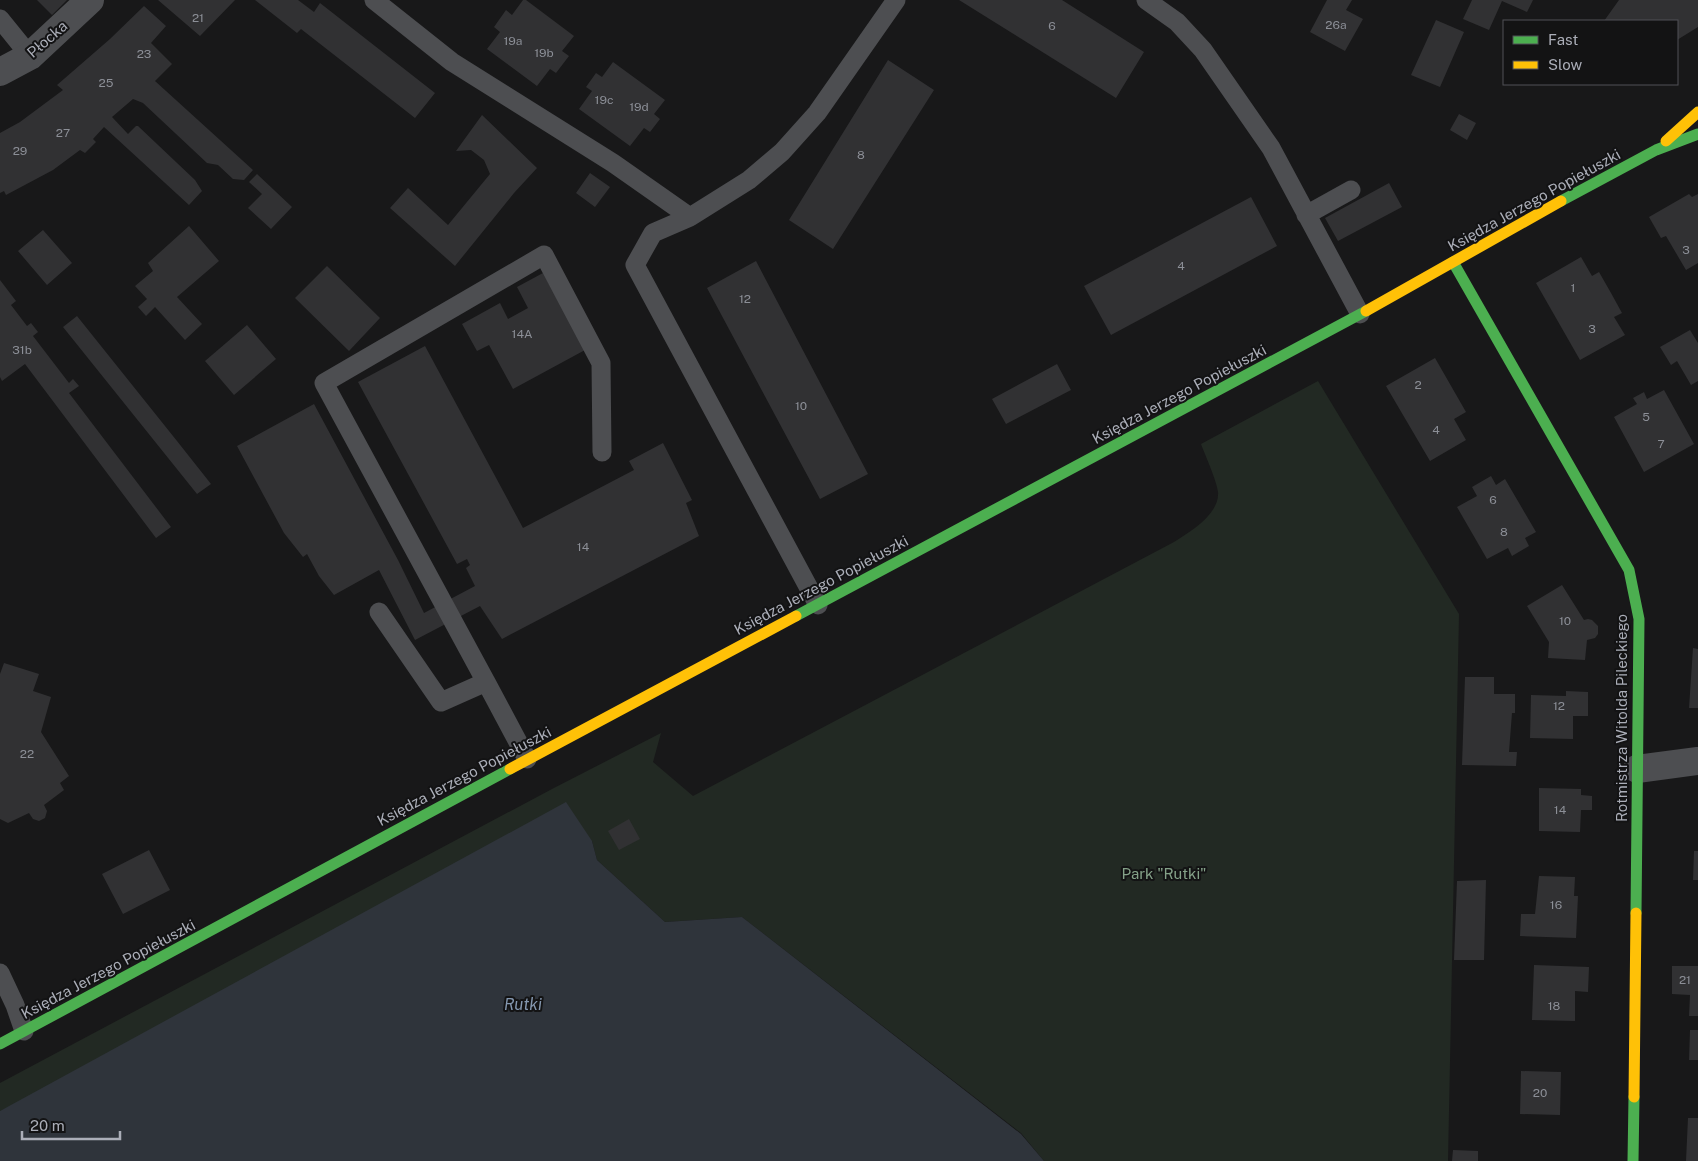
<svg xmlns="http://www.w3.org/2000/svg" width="1698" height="1161" viewBox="0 0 1698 1161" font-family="'Public Sans',sans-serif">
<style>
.green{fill:#222923}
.water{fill:#2f343b}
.building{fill:#313133}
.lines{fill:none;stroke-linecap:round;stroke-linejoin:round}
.lane{stroke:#4d4e51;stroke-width:19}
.street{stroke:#4d4e51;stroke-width:28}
.fast{stroke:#4caf50;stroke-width:11}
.slow{stroke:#ffc107;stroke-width:11}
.labels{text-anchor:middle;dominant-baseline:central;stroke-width:4;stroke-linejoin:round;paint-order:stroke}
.number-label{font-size:12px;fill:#8c8f97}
.street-label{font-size:15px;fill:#abaeb8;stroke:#131314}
.park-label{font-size:15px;fill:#84a188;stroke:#131314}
.water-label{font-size:16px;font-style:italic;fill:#8598b0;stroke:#131314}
</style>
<rect width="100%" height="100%" fill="#181819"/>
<path class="green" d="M1318 381 1459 614 1448 1161H1044L1021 1133 742 917 665 922 597 860 592 841 0 1111V1083L552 789 661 733 653 762 693 796 1174 542C1190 532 1220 514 1218 492 1217 481 1205 455 1201 444Z"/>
<path class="water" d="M566 802 592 841 597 860 665 922 742 917 1021 1134 1044 1161H0V1111Z"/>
<path class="building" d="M37 0H67L52 15Z
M158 0H235L200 36Z
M255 0H298L314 12 320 3 435 93 415 118 301 29 297 33Z
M523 0H526L574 36 562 51 569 56 556 73 550 69 537 86 487 49 500 32 494 27 506 10 512 15Z
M959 0H1062L1144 52 1116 98Z
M1327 0H1352L1346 10 1363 19 1345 51 1310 32Z
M1472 0H1533L1527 12 1502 1 1489 30 1463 19Z
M1619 0H1698V27L1677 40V21H1604Z
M144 6 166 26 151 43 172 64 155 81 253 170 244 180 233 179 218 165 207 163 143 103 133 99 112 117 128 134 136 126H138L195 180 202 191 189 205 104 127 93 139 96 142 85 153 80 150 53 170 6 195 4 191 0 193V133L20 122 63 90 57 85 110 39Z
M1436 20 1464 32 1440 87 1411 75Z
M888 60 934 90 833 249 789 220Z
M613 62 665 100 654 114 660 119 650 132 644 128 630 146 579 109 592 91 586 87 596 73 602 77Z
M1459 114 1476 123 1467 140 1450 130Z
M482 115 537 168 514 193 455 266 390 208 408 188 448 225 490 174 484 160 471 150 456 151Z
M590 173 610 187 595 207 576 193Z
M257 174 292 207 271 229 248 208 262 194 249 182Z
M1389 183 1402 207 1338 241 1325 218Z
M1689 194 1692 197 1698 194V263L1686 270 1666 236 1661 238 1649 217Z
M1251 197 1277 246 1111 335 1084 286Z
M189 226 219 261 177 297 202 324 185 340 155 307 146 316 138 307 147 299 135 286 153 271 148 263Z
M43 230 72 263 47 285 18 251Z
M1581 257 1592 276 1599 272 1611 293 1622 313 1614 317 1625 335 1580 360 1536 283Z
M756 261 868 474 820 499 707 288Z
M327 266 380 318 349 351 295 298Z
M543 273 585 350 513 389 489 345 477 351 462 324 500 303 508 319 528 308 517 287Z
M0 280 16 301 11 305 27 326 31 323 38 332 33 336 69 383 73 379 79 386 69 393 171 527 156 538 25 364 2 381 0 377Z
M77 316 177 441 211 484 197 494 63 327Z
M247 325 276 359 234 395 205 361Z
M1690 330 1698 343V381L1691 385 1677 361 1671 365 1660 347Z
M425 346 523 528 634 470 629 461 663 443 692 500 686 503 699 536 502 639 480 606 415 640 379 570 334 595 319 576 307 554 303 557 284 533 237 446 314 404 398 560 424 613 475 586 466 568 470 565 467 559 457 564 358 382Z
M1435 358 1466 412 1454 419 1466 440 1430 461 1386 386Z
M1057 364 1071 390 1006 424 992 399Z
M1664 390 1694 444 1644 472 1614 417 1637 404 1633 398 1644 392 1647 399Z
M1491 476 1496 485 1505 479 1536 532 1525 538 1529 546 1512 556 1508 548 1487 559 1457 507 1477 496 1472 487Z
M1562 585 1584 620 1588 619 1592 620 1598 626V634L1595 638 1587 640 1585 660 1548 658 1549 642 1527 606Z
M1693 648 1698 649V708H1689Z
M4 663 39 674 33 691 51 697 41 732 69 776 60 783 64 790 44 805 47 811 45 818 39 821 33 819 29 813 8 823 0 819V674Z
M1465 677H1494V694H1515V713H1512L1509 752H1517L1516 766 1462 765Z
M1566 691 1588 692V716H1573V739L1530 738 1531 695 1566 696Z
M1539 788 1581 789V795L1592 796V810H1581L1580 832 1539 831Z
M629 819 640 839 619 850 608 831Z
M149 850 170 890 123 914 102 874Z
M1694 851H1698V880H1693Z
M1539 876 1575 877 1574 896H1578L1576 938 1520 936 1521 914H1535Z
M1486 880 1484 960H1454L1457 881Z
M1534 965 1589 967 1588 992 1575 991V1021L1532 1020Z
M1672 966H1698V1016H1689L1690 995 1672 994Z
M1690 1030H1698V1060H1689Z
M1521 1071 1561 1072 1560 1115 1520 1114Z
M1688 1118H1698V1161H1686Z
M1453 1150 1478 1151V1161H1452Z"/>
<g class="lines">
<path class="lane" d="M374 0 452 62 613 163 690 217
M1146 0 1177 22 1203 50 1271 148 1360 314
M0 19 30 56
M1306 215 1351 190
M818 605 635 265 653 233 690 217 749 180 782 152 817 113 896 0
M379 612 441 702 486 682 527 759
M486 682 324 383 544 255 601 363 602 452
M0 973 15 1005 24 1031"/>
<path class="street" d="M0 72 30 56 90 0
M1637 769 1698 761"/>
<path class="fast" d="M1561 201 1656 150 1698 134
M1453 262 1629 570 1639 619 1636 913
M796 616 1366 311
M0 1044 510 769
M1633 1161 1634 1097"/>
<path class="slow" d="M1666 141 1698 112
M1366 311 1561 201
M510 769 796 616
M1634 1097 1636 913"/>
</g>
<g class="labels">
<g class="number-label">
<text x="198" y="18">21</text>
<text x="1336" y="25">26a</text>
<text x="1052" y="26">6</text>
<text x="513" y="41">19a</text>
<text x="544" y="53">19b</text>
<text x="144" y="54">23</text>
<text x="106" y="83">25</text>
<text x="604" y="100">19c</text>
<text x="639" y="107">19d</text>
<text x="63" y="133">27</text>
<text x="20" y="151">29</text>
<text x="861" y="155">8</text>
<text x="1686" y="250">3</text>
<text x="1181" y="266">4</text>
<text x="1573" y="288">1</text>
<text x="745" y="299">12</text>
<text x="1592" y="329">3</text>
<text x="522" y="334">14A</text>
<text x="22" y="350">31b</text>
<text x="1418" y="385">2</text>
<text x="801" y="406">10</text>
<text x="1646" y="417">5</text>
<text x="1436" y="430">4</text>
<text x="1661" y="444">7</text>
<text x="1493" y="500">6</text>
<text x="1504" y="532">8</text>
<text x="583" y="547">14</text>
<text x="1565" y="621">10</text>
<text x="1559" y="706">12</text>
<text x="27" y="754">22</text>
<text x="1560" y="810">14</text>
<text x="1556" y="905">16</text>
<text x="1685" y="980">21</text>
<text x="1554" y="1006">18</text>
<text x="1540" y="1093">20</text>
</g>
<g class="street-label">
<text transform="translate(47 39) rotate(-41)">Płocka</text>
<text transform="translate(1534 200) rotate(-29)">Księdza Jerzego Popiełuszki</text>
<text transform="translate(1179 394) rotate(-28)">Księdza Jerzego Popiełuszki</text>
<text transform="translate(821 585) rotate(-28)">Księdza Jerzego Popiełuszki</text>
<text transform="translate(1621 718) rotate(-90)">Rotmistrza Witolda Pileckiego</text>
<text transform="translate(464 776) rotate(-28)">Księdza Jerzego Popiełuszki</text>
<text transform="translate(108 969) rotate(-28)">Księdza Jerzego Popiełuszki</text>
</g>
<g class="park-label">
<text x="1164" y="873">Park "Rutki"</text>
</g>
<g class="water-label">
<text x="523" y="1004">Rutki</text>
</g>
</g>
<rect x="1503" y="20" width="175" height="65" fill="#131314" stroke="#505156"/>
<rect x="1513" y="36" width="25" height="8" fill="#4caf50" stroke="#505156"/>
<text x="1548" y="45" font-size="15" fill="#abaeb8">Fast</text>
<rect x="1513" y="61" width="25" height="8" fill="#ffc107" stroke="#505156"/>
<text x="1548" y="70" font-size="15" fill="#abaeb8">Slow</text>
<path d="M22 1131v8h98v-8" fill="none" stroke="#abaeb8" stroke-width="2.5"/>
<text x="30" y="1131" font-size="15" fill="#abaeb8" stroke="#131314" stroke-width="4" paint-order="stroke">20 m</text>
</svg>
